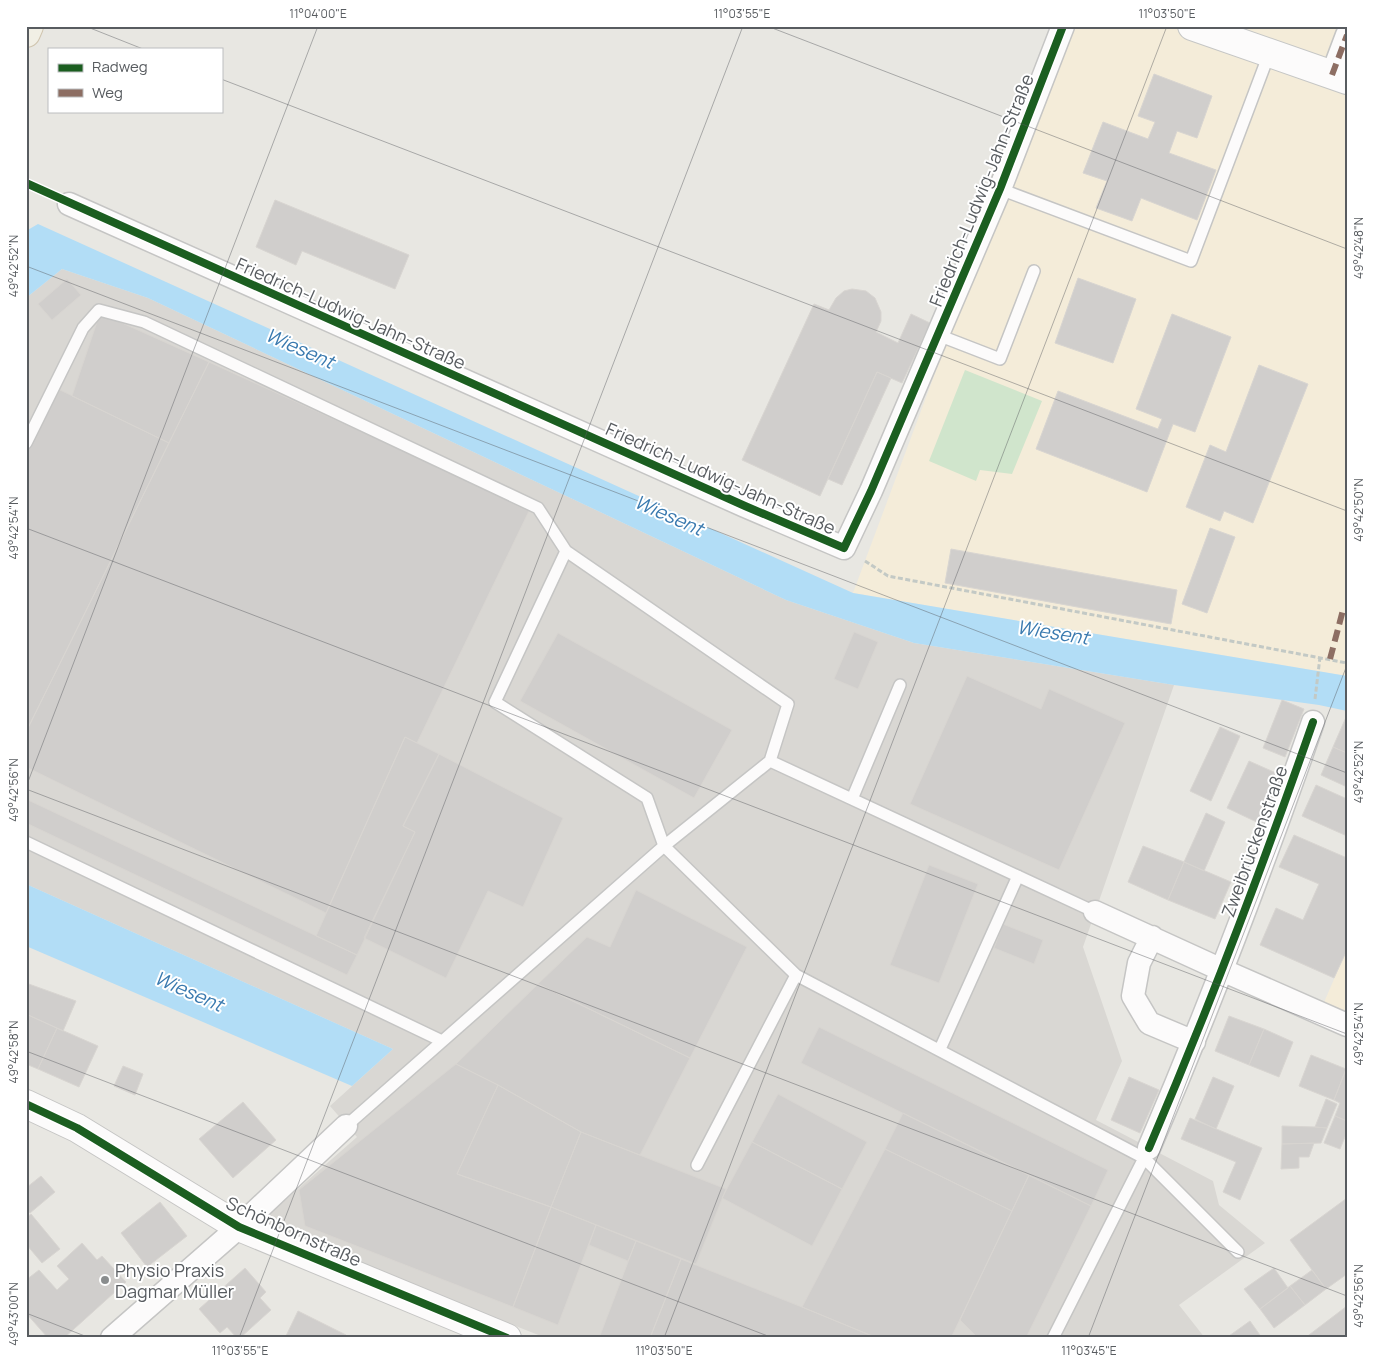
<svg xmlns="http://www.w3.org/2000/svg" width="1373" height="1364" viewBox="0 0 1373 1364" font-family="Manrope,sans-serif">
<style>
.commercial{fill:#f4ecd9}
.industrial{fill:#d9d7d3}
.green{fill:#d0e5cc}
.water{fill:#b2ddf6}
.building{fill:#d0cecc;stroke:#d8d5d1}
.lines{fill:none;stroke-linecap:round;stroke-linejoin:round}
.service-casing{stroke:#c5c5c4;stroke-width:14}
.minor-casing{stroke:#c5c5c4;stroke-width:25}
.tertiary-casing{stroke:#c5c5c4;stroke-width:30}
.secondary-casing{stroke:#c5c6c5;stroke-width:30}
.primary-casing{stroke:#d0c5af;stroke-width:30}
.path{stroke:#c3c9c5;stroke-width:3;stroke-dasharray:5 2.5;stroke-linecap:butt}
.service{stroke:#fcfbfb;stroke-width:11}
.minor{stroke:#fcfbfb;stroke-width:22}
.tertiary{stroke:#fcfbfb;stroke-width:28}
.secondary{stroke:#fcfbfb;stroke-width:28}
.primary{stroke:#f1efe5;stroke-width:28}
.quiet{stroke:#8d6e63;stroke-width:6;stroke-dasharray:12 6;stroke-linecap:butt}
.cycleway-casing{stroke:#fff;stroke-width:11}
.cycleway{stroke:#1b5e20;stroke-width:8}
.ticks{fill:none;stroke:#585c60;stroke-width:1;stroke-opacity:0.45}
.poi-dot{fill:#8a8d8e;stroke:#fff;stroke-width:2}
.labels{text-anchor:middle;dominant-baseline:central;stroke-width:4;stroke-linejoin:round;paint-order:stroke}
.street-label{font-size:18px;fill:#585c60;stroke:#fff}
.poi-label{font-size:18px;fill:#585c60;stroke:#fff;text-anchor:start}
.water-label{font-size:19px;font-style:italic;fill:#3a7aaf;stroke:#fff}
.neatline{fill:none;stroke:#585c60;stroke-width:2}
.ticks-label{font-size:12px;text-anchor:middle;fill:#585c60}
</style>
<rect width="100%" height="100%" fill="#e8e7e2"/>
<path class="commercial" d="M1067 26H1340L1347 87V676L853 593 1046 76Z
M1347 949V1025L1319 1014Z"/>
<path class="industrial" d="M62 269 148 298 786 600 914 643 1174 685 1083 947 1122 1061 1096 1120 1213 1181 1219 1205 1265 1243 1179 1305 1205 1338H546L258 1224 357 1137 330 1106 393 1049 26 884V298Z"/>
<path class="green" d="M965 370 1042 401 1012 474 980 470 976 481 929 461Z"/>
<path class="water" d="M38 224 853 593 1347 676V711L1319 705 1174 685 914 643 786 600 148 298 62 269 26 298V231Z
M26 884 393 1049 352 1086 26 946Z"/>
<path class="building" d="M1154 74 1212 96 1197 138 1177 131 1169 153 1216 170 1197 220 1141 198 1132 221 1096 208 1107 181 1083 173 1103 122 1148 139 1155 122 1138 116Z
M275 200 409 255 395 289 302 251 296 265 256 247Z
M1078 278 1136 299 1113 363 1055 343Z
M67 279 81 295 52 320 38 304Z
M852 289 866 291 875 298 881 312V321L876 332 898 343 911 314 930 323 902 383 877 372 820 496 742 460 814 304 829 310 836 298 844 291Z
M100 313 209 362 169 443 72 396Z
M1172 314 1231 337 1195 432 1173 424 1147 492 1036 449 1058 391 1158 429 1162 419 1136 409Z
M209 362 530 509 417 743 405 737 326 913 26 767V732Z
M1259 365 1308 384 1253 523 1224 511 1220 521 1186 507 1210 445 1226 452Z
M877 372 891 378 842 485 828 479Z
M54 387 169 443 26 732V446Z
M1210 528 1235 537 1207 613 1182 604Z
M951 549 1177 590 1171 624 945 583Z
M854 632 878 642 858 689 834 679Z
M558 633 732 730 694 798 520 701Z
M967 676 1041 709 1049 689 1125 723 1059 870 910 804Z
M1282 700 1304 709 1285 757 1263 748Z
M1347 715V753L1333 747Z
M1220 727 1240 736 1211 801 1190 791Z
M405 737 439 754 403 826 415 832 357 955 316 936Z
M1333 747 1347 753V787L1321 775Z
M439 754 563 818 523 907 488 891 446 978 364 938 415 832 403 826Z
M1249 761 1285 777 1263 825 1227 808Z
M1316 785 1347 799V836L1302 816Z
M26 799 357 955 347 975 26 823Z
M1206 813 1225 822 1204 871 1184 862Z
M1294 835 1347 858V950L1334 978 1260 945 1276 908 1303 920 1319 884 1279 867Z
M1143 846 1184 862 1168 900 1128 882Z
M1184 862 1231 882 1215 919 1168 900Z
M929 865 978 884 939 983 890 965Z
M636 890 747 947 690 1058 538 984 587 937 610 947Z
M1003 924 1043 940 1034 964 994 948Z
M26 983 76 1001 63 1031 26 1014Z
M538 984 690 1058 640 1155 581 1132 498 1085 456 1064Z
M26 1014 57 1028 38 1069 26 1064Z
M1229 1016 1264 1029 1249 1065 1215 1051Z
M819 1027 1108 1170 1091 1206 801 1063Z
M57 1028 98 1046 79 1087 38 1069Z
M1264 1029 1293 1042 1279 1077 1249 1065Z
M1311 1055 1346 1069 1334 1100 1299 1086Z
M456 1064 498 1085 457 1174 551 1207 513 1307 305 1226 299 1190Z
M123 1066 143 1074 135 1095 114 1086Z
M1346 1069H1347V1121L1335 1116 1340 1103 1334 1100Z
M1129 1077 1159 1090 1140 1133 1111 1120Z
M1213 1077 1234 1086 1216 1129 1195 1119Z
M498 1085 581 1132 551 1207 457 1174Z
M778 1094 867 1142 842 1189 752 1142Z
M1326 1099 1337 1104 1327 1128 1315 1127Z
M243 1102 276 1140 233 1178 199 1139Z
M903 1113 1029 1175 1012 1211 885 1149Z
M1335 1116 1347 1121V1132L1340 1149 1324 1143Z
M1190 1118 1262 1148 1240 1200 1223 1192 1236 1162 1181 1139Z
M1282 1126 1315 1127 1327 1128 1321 1143 1282 1144Z
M581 1132 726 1189 696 1264 551 1207Z
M752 1142 842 1189 812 1246 722 1198Z
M1314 1143 1309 1157H1299V1168L1281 1169 1282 1144Z
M885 1149 1012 1211 951 1338H877L802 1307Z
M1029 1175 1091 1206 1026 1338H978L960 1320Z
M41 1176 55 1192 30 1213 26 1208V1188Z
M1347 1198V1274L1326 1289 1290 1240Z
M160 1202 187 1236 147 1267 121 1233Z
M551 1207 596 1225 558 1325 513 1307Z
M31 1214 60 1249 42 1263 26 1244V1218Z
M596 1225 636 1241 628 1261 589 1245Z
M636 1241 681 1259 650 1338H599Z
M82 1243 97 1260 102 1256 126 1282 64 1338H48L26 1313V1280L39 1270 57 1290 69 1279 57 1266Z
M681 1259 802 1307 877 1338H650Z
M245 1268 266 1292 260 1298 271 1310 240 1338H237L227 1327 220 1333 199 1309Z
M1274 1268 1288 1288 1260 1309 1244 1289Z
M1312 1270 1326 1289 1305 1305 1290 1286Z
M1290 1286 1305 1305 1274 1328 1260 1309Z
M1347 1306V1338H1305Z
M298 1311 346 1335 344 1338H285Z
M1250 1321 1262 1338H1230L1229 1336Z"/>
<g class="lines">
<defs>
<path id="service" d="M1000 189 1191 261 1269 54
M938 335 1000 359 1034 271
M26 443 83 328 99 310 144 322 538 508 566 551 788 704 770 761
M566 551 495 702 647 798 664 846 770 761 1095 912
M852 799 900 685
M26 842 442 1041
M940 1049 1018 876
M346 1126 664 846 796 975 1144 1158 1149 1148
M697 1165 796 975
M1053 1338 1144 1158 1238 1252"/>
<path id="minor" d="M1332 75 1347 35
M69 204 745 506 844 548 871 491 1000 189 1063 26
M1095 912 1222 970 1347 1025
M1152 937 1139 963 1133 996 1149 1023 1194 1042
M1149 1148C1209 1008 1263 866 1313 722
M112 1338 239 1227 346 1126"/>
<path id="tertiary" d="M26 1104 77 1128 239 1227 507 1338"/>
<path id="secondary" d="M1192 26 1347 80"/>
<path id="primary" d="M26 33 29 26"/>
</defs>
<use href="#service" class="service-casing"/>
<use href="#minor" class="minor-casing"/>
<use href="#tertiary" class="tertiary-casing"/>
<use href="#secondary" class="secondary-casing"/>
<use href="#primary" class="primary-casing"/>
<path class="path" d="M26 188 32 187
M865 561 888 576 1347 663
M1315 699 1320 657"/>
<use href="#service" class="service"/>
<use href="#minor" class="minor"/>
<use href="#tertiary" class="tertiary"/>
<use href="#secondary" class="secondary"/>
<use href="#primary" class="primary"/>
<path class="quiet" d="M1332 75 1347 35
M1330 659 1343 610"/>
<defs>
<path id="cycleway" d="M26 183 745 506 844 548 871 491 1000 189 1063 26
M26 1104 77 1128 239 1227 507 1338
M1149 1148C1209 1008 1263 866 1313 722"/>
</defs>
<use href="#cycleway" class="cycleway-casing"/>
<use href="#cycleway" class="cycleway"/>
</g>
<path class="ticks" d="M85 26 143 49M767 26 1347 249M221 79 1347 511M26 266 1347 773M26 528 1347 1034M26 787 318 26M26 789 1347 1296M26 1051 773 1338M26 1313 90 1338M239 1338 743 26M664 1338 1167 26M1088 1338 1347 665"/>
<circle class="poi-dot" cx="105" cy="1280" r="5"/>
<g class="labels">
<g class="street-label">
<text transform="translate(981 190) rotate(-68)">Friedrich-Ludwig-Jahn-Straße</text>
<text transform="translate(351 313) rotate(24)">Friedrich-Ludwig-Jahn-Straße</text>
<text transform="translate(721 478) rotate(24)">Friedrich-Ludwig-Jahn-Straße</text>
<text transform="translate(1254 841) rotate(-70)">Zweibrückenstraße</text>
<text transform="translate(294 1231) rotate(24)">Schönbornstraße</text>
</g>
<g class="poi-label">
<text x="115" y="1270">Physio Praxis<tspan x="115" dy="21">Dagmar Müller</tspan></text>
</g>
<g class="water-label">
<text transform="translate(300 348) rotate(24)">Wiesent</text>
<text transform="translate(669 515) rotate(24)">Wiesent</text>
<text transform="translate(1053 632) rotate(9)">Wiesent</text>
<text transform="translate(189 991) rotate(24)">Wiesent</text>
</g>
</g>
<rect width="1373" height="1364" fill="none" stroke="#ffffff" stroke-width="55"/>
<rect x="48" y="48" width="175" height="65" fill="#ffffff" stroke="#bcbebf"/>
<rect x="58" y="64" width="25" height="8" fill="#1b5e20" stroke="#bcbebf"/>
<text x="92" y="72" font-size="15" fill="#585c60">Radweg</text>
<rect x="58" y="89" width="25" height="8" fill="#8d6e63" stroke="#bcbebf"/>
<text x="92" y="98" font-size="15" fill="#585c60">Weg</text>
<rect x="28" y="28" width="1318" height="1308" class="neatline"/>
<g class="ticks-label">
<text x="318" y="18">11°04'00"E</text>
<text x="742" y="18">11°03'55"E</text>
<text x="1167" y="18">11°03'50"E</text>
<text transform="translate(1359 248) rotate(-90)" y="4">49°42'48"N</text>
<text transform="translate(14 266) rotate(-90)" y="4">49°42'52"N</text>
<text transform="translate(1359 510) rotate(-90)" y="4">49°42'50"N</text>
<text transform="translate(14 528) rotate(-90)" y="4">49°42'54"N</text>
<text transform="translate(1359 772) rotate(-90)" y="4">49°42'52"N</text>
<text transform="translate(14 790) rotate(-90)" y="4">49°42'56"N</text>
<text transform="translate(1359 1034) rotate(-90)" y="4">49°42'54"N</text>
<text transform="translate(14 1052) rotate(-90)" y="4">49°42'58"N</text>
<text transform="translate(1359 1296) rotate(-90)" y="4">49°42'56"N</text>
<text transform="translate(14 1314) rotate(-90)" y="4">49°43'00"N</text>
<text x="240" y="1355">11°03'55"E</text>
<text x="664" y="1355">11°03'50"E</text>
<text x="1089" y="1355">11°03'45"E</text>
</g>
</svg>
